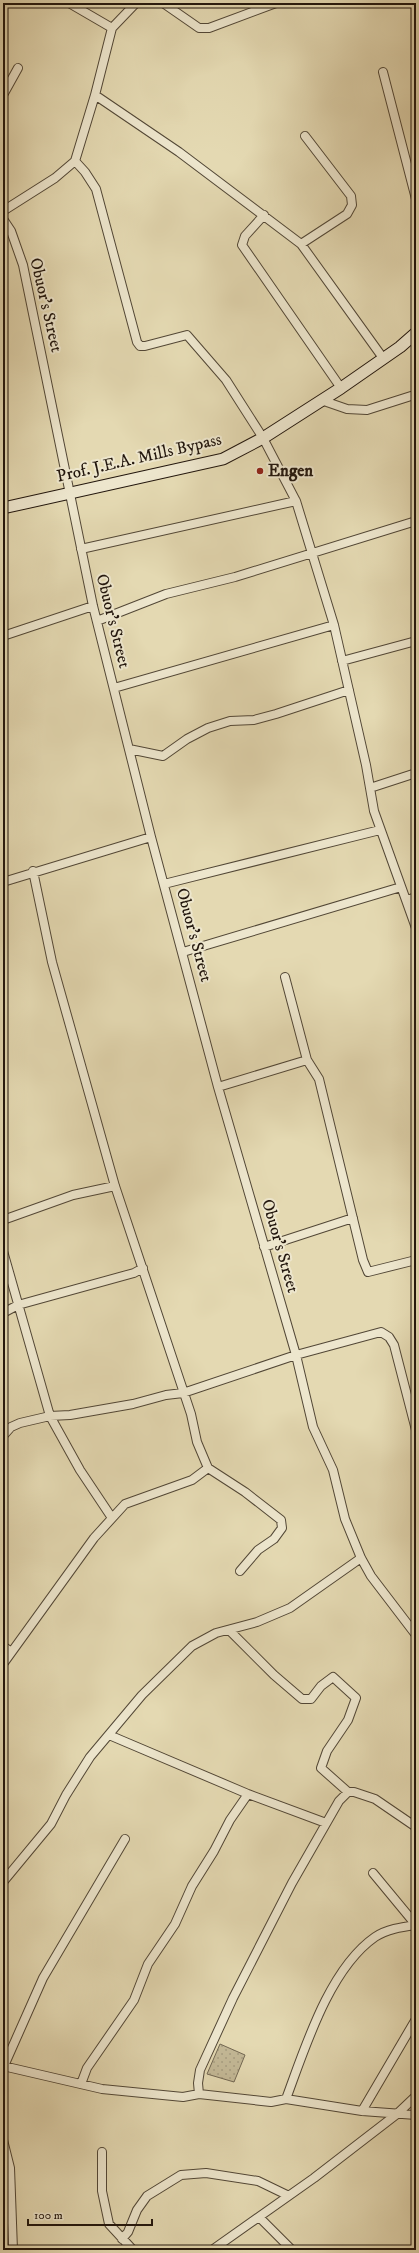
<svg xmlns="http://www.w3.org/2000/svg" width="419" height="2253" viewBox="0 0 419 2253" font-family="'IM FELL DW Pica',serif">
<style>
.grass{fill:url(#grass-dots);stroke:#726752}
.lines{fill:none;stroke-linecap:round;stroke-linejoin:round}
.street-casing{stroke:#524736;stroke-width:10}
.secondary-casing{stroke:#22160d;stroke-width:13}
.street{stroke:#ede6cd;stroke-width:8}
.secondary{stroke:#ede6cd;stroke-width:11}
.poi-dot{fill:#8f2418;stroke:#ede6cd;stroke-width:1.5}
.labels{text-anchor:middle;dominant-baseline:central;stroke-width:4;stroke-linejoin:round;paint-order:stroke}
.street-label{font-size:17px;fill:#22160d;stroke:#ede6cd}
.poi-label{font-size:17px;font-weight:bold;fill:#22160d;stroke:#ede6cd;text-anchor:start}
</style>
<defs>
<pattern id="grass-dots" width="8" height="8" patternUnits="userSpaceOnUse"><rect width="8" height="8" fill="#c3b896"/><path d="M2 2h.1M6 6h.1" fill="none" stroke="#a79d80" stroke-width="1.8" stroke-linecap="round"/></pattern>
</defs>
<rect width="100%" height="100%" fill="#e4d9b2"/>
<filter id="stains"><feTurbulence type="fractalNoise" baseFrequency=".005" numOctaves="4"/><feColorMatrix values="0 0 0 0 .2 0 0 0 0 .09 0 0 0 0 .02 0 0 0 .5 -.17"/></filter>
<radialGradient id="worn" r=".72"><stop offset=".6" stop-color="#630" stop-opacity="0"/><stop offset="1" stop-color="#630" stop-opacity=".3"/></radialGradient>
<path class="grass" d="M220 2044 245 2055 234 2082 207 2074Z"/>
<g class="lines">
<defs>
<path id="street" d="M69 3 112 28
M163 3 199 28H209L276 3
M383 72 416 199
M3 95 18 68
M95 95 179 152 301 244 383 358
M75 161 85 172 96 189 137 342 140 346H145L187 335 226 380 263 438 296 501 334 625 366 765 374 811 416 928
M3 211 55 178 75 161 95 95 112 28 136 3
M264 215 245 236 242 245 341 388
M3 219 11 231 23 265 93 606 151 837 218 1087 296 1355 313 1427 333 1470 345 1519 361 1558 371 1576 416 1635
M301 244 347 214 352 205 351 196 305 136
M321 400 347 409 367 410 411 396
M81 549 296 501
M97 621 166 594 235 577 416 521
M3 636 93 606
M342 661 416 641
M114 688 334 625
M129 749 163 756 187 739 208 728 230 721 254 720 276 714 349 690
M370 788 416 773
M3 882 151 837
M164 884 380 830
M407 900 416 897
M183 952 401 887
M285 977 307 1060 319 1079 363 1260 368 1272 416 1260
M218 1087 307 1060
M3 1220 73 1195 115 1186
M264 1247 353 1218
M3 1251 50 1416 80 1470 112 1518
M3 1313 18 1305 134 1273 143 1268
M3 1436 11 1427 20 1423 50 1416 70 1415 133 1404 166 1395 183 1393 296 1355 381 1332 389 1337 394 1345 416 1430
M208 1468 245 1492 281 1520 282 1528 274 1539 258 1550 240 1571
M229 1630 274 1675 302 1699H311L321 1686 333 1677 356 1698 348 1720 327 1751 321 1768 348 1792
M3 1646 11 1652
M3 1664 94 1538 125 1504 192 1480 208 1468 197 1442 191 1414 115 1186 52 962 33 871
M109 1735 248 1794 326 1823
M373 1873 416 1925
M3 1882 51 1824 66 1795 90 1757 142 1695 192 1646 216 1633 257 1622 290 1608 361 1558
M3 2066 102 2089 183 2097 199 2094 271 2102 286 2099 362 2111 416 2115
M4 2066 43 1978 125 1839
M81 2084 87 2068 134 2000 148 1964 175 1924 192 1886 214 1851 230 1820 248 1794
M199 2094 198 2083 200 2070 233 1998 292 1883 339 1801 348 1792H354L375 1799 416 1827
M286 2099C305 2048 329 1969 375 1937 387 1929 402 1927 416 1925
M362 2111 416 2019
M3 2140 10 2168 13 2250
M102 2152V2191L109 2224 133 2250
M259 2217 292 2250
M122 2239 128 2232 137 2210 147 2196 181 2175 206 2173 258 2181 287 2195
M212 2250 314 2178 397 2114 416 2096"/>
<path id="secondary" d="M3 508 223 459 263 438 341 388 400 347 416 333"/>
</defs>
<use href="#street" class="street-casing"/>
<use href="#secondary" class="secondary-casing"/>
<use href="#street" class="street"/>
<use href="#secondary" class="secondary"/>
</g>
<circle class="poi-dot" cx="260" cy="471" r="4"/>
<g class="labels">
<g class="street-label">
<text transform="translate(46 305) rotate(77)">Obuor’s Street</text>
<text transform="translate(139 458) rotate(-13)">Prof. J.E.A. Mills Bypass</text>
<text transform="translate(113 621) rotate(76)">Obuor’s Street</text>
<text transform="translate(194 935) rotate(75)">Obuor’s Street</text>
<text transform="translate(280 1246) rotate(74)">Obuor’s Street</text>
</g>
<g class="poi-label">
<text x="268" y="471">Engen</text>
</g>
</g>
<rect width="419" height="2253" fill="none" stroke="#e4d9b2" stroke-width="16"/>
<rect x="4" y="4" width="411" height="2245" fill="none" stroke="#22160d" stroke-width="2"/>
<rect x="8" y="8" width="403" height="2237" fill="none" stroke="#22160d"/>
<path d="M28 2219v6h124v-6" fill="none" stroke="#22160d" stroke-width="2"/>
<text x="34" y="2219" font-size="12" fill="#22160d" stroke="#ede6cd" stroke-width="3" paint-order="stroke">100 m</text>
<rect width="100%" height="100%" filter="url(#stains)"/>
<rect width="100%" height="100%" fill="url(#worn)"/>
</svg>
